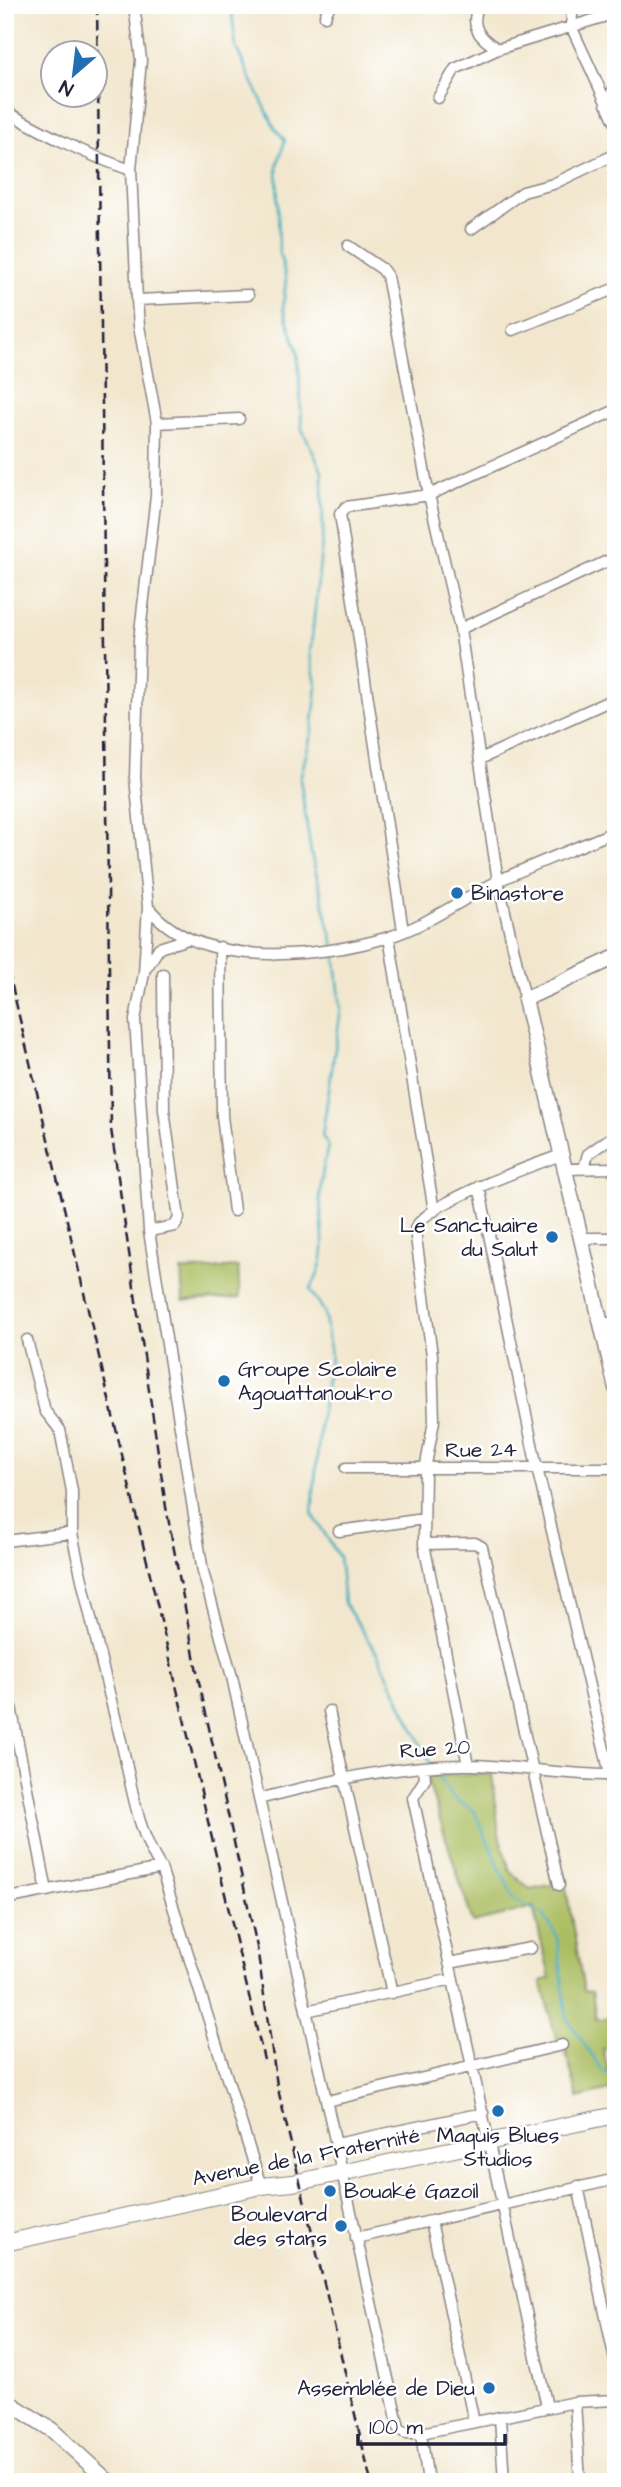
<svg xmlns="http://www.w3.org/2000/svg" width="621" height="2487" viewBox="0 0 621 2487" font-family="'Architects Daughter',sans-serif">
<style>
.green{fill:#abbd61;stroke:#66704e;stroke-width:2}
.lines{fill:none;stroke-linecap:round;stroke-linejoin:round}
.stream{stroke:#40adbe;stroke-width:2.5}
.minor-casing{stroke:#8a8484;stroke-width:13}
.tertiary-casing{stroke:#8a8484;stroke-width:17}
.secondary-casing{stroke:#8a8484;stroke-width:18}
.minor{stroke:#fff;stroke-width:10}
.tertiary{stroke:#fff;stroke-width:14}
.secondary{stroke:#fff;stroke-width:16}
.rail{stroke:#22223b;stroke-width:2.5;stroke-dasharray:10 5;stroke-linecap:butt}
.poi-dot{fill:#1f6fb2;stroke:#fff;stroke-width:2.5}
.labels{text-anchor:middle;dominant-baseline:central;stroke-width:5;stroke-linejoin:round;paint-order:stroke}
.poi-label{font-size:21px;fill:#22223b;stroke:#fff;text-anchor:start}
.street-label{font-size:21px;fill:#22223b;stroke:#fff}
</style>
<rect width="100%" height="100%" fill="#fff"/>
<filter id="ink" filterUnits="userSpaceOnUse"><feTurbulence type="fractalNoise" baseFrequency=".0143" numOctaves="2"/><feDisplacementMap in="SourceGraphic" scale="14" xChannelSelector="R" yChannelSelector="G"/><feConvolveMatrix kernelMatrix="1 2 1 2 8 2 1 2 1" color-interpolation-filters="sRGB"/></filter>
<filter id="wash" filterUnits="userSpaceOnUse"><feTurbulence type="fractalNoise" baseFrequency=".00686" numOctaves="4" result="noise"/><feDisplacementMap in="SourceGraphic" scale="28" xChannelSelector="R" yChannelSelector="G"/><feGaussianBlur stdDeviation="1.57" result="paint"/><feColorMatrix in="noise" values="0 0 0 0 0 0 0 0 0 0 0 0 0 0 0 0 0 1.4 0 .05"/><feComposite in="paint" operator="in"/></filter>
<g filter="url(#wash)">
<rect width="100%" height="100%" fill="#f2e7ce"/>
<path class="green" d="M238 1267 240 1298 183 1301 181 1271Z
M492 1774 499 1834 510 1871 530 1889 565 1882 584 1991 592 1992 596 2019 616 2018V2046L603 2049 613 2089 578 2098 563 2042 556 2038 541 1981 550 1978 533 1907 473 1923 426 1776Z"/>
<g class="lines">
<path class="stream" d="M231 5 236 48 275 128 285 140 277 166 279 251 286 279 283 308 298 352 302 429 322 471 323 533 310 655 317 687 312 731 300 779 311 853 334 946
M335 952 341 1009 322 1136 328 1145C325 1162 319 1182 320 1199 322 1236 330 1256 310 1290L324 1311 331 1356 321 1415 312 1513 339 1557 344 1603 377 1653 430 1763
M435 1773 454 1799 474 1811 514 1900 544 1915 557 1937 567 2018 602 2071 616 2076"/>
</g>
</g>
<g filter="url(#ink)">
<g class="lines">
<defs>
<path id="minor" d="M134 5 141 60 131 170 137 300 139 326 157 423 156 496 139 640 135 778 148 907 144 973 135 1020 149 1231 203 1572 232 1677 399 2428 406 2433H421L575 2402 616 2400
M479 5C469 26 479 38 498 49
M573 5 571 26 616 124
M325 16 330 5
M438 98 455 69 498 49 616 13
M606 104 616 85
M5 111C46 134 86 155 131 170
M471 229 523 192 553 184 616 154
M348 246 382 269 387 276 429 495 460 629 498 881 525 999
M137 300 248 295
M513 330 616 288
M157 423 239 419
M460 629 616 557
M480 759 616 698
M148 907C198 971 320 958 389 937 427 925 462 899 498 881 536 863 577 848 616 831
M403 931 340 514 346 507 429 495 616 410
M389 937 434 1211
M220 947 222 1116 234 1211
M147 967 159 948 188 939
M584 1168 588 1154 616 1134
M565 1169 616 1168
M479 1186 537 1468 616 1799
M149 1231 175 1226 179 1218 164 1110 163 974
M581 1238H616
M601 1323H616
M27 1340 45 1411 60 1430 72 1491V1533
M346 1468H616
M339 1531 424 1519
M5 1541 72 1533C86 1603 104 1672 121 1741 132 1785 136 1829 161 1868L261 2186
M424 1544 475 1543 482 1547 559 1885
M5 1676 47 1891
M329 1711 392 1993
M468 1765 424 1544 425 1470 434 1421 432 1355 415 1230C421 1204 534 1165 561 1155
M424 1768 425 1779 413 1798 547 2407
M259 1799C328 1781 399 1764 471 1765 519 1766 568 1776 616 1775
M5 1899 161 1868
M449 1963 531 1948
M306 2011 453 1979
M327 2101 562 2045
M336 2144 483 2113
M578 2186 616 2365
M431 2221 474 2422
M356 2238 616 2179
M575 2402 580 2482
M500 2417 504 2482
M421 2433 428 2482"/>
<path id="tertiary" d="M616 957 525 999 616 1388
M5 2400 52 2430 109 2482"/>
<path id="secondary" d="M5 2243 261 2186 293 2183 616 2115"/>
</defs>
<use href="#minor" class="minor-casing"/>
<use href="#tertiary" class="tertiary-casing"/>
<use href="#secondary" class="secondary-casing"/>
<use href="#minor" class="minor"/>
<use href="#tertiary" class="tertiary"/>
<use href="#secondary" class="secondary"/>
<path class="rail" d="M97 5 111 1129 166 1507 199 1682 257 1947 277 2085 371 2482
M5 956 264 2060"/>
</g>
</g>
<g class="poi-dot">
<circle cx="457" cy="893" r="7"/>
<circle cx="552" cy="1237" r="7"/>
<circle cx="224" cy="1381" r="7"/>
<circle cx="498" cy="2111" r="7"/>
<circle cx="330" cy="2191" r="7"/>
<circle cx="341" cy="2226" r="7"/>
<circle cx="489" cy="2388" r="7"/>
</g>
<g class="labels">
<g class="poi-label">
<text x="471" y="893">Binastore</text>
<text x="538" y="1225" text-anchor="end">Le Sanctuaire<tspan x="538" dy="24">du Salut</tspan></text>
<text x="238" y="1369">Groupe Scolaire<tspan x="238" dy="24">Agouattanoukro</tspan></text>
<text x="498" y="2135" text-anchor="middle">Maquis Blues<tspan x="498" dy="24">Studios</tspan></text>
<text x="344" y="2191">Bouaké Gazoil</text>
<text x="327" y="2214" text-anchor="end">Boulevard<tspan x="327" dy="24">des stars</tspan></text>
<text x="475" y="2388" text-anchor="end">Assemblée de Dieu</text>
</g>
<g class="street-label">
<text transform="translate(481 1450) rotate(-1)">Rue 24</text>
<text transform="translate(435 1749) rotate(-4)">Rue 20</text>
<text transform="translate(306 2157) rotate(-11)">Avenue de la Fraternité</text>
</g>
</g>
<rect width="621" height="2487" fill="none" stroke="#fff" stroke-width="28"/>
<g transform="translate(74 74) rotate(208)"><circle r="33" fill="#ffffff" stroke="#a7a7b1" stroke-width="2"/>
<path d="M0-5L12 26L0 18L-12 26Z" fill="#1f6fb2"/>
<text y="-10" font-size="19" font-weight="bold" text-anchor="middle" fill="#22223b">N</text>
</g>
<path d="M358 2434v10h147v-10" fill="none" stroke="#22223b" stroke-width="3.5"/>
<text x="369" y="2434" font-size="21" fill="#22223b" stroke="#ffffff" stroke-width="5" paint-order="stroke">100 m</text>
</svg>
